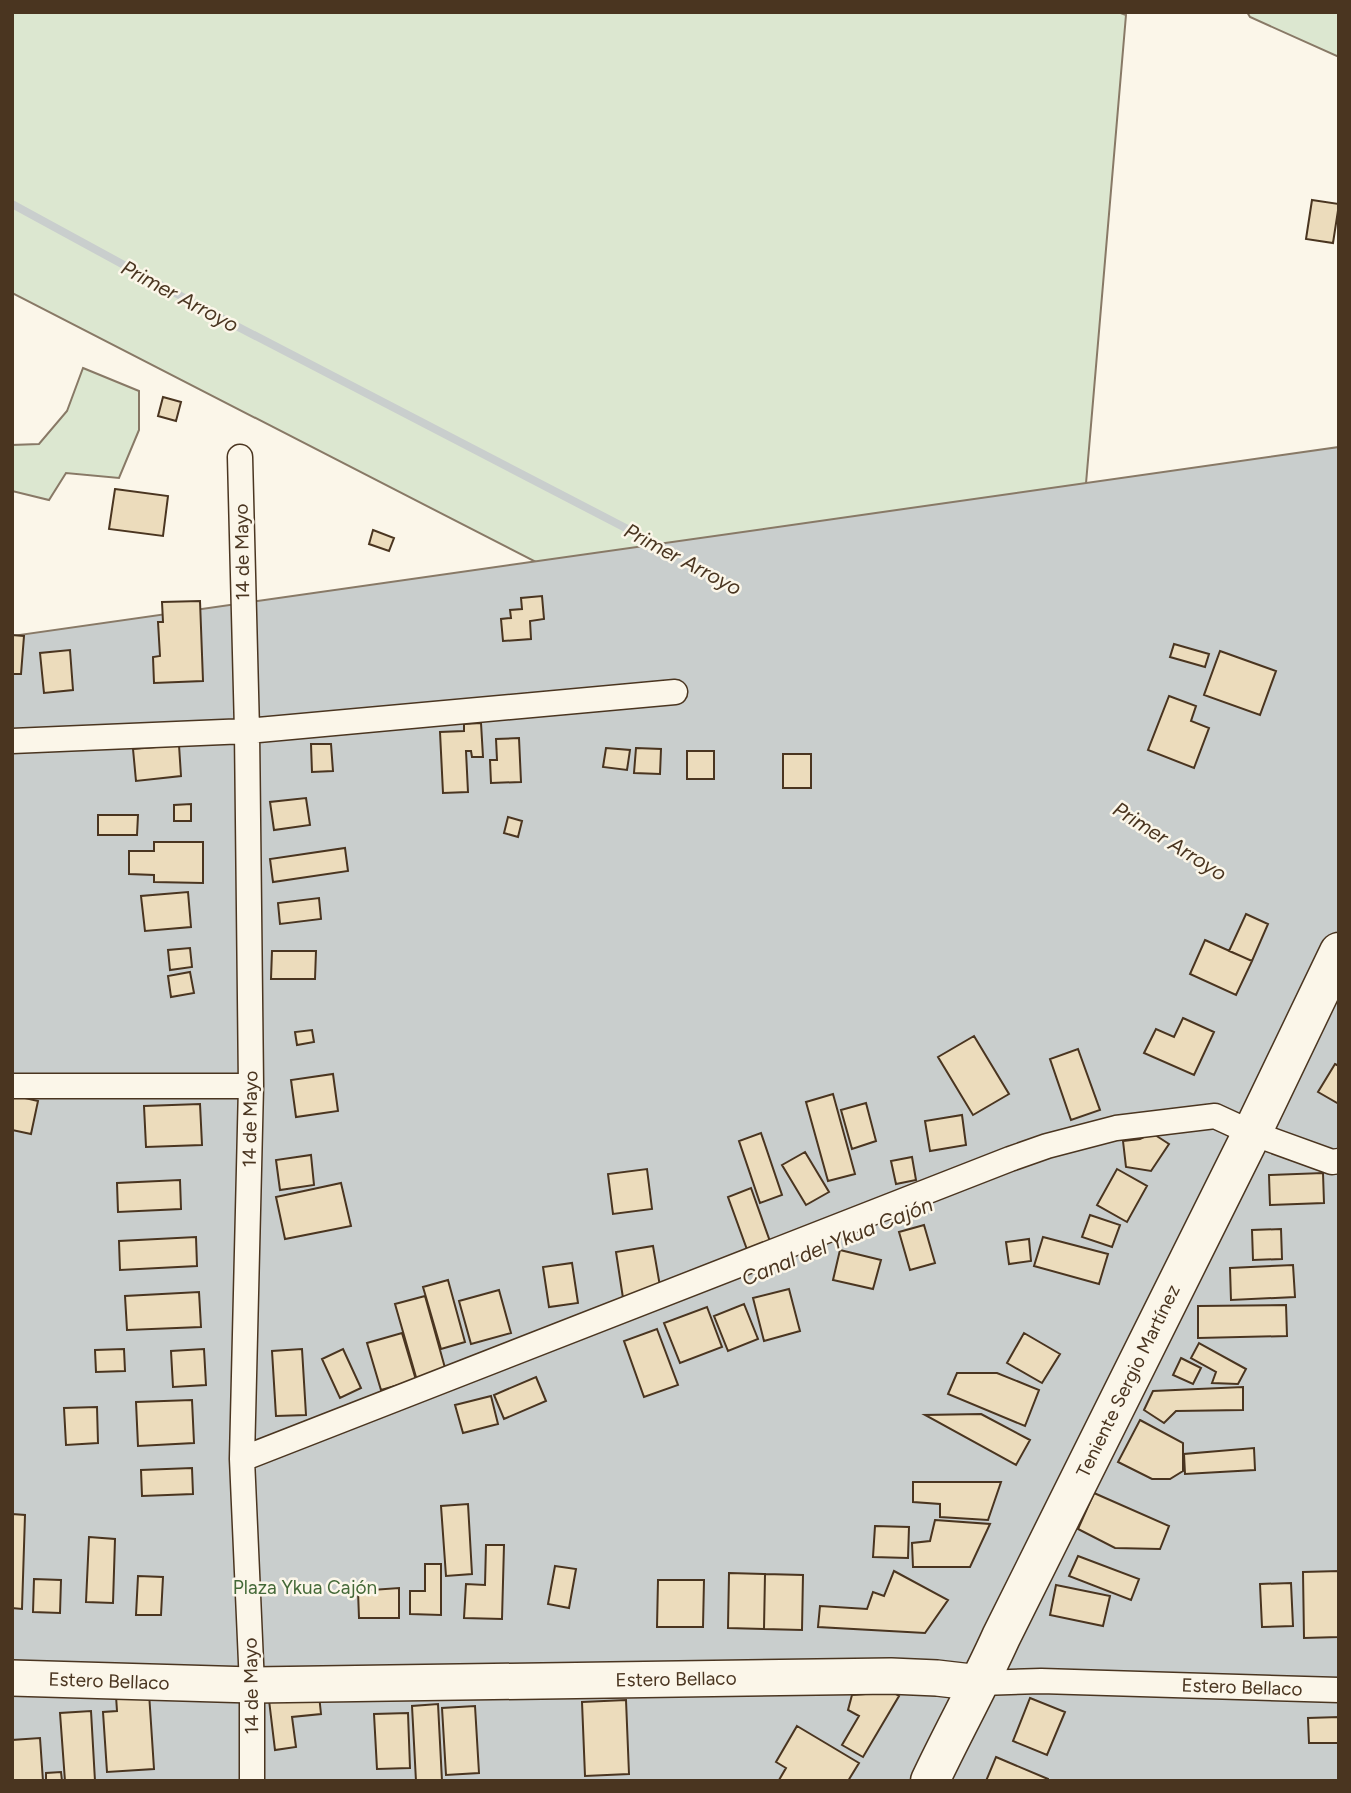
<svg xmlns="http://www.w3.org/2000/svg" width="1351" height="1793" viewBox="0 0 1351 1793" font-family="Figtree,sans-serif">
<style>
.green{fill:#dce7d0;stroke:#887966;stroke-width:2}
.water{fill:#c9cecd;stroke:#887966;stroke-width:2}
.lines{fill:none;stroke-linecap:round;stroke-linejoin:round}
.stream{stroke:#c9cecd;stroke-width:8}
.building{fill:#ecdcbc;stroke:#4a3520;stroke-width:2}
.street-casing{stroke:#4a3520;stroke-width:27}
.secondary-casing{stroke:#4a3520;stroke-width:38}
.highway-casing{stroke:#4a3520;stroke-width:41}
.street{stroke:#fbf6e9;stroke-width:24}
.secondary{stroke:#fbf6e9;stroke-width:35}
.highway{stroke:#fbf6e9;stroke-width:38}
.labels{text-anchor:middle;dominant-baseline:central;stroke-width:5;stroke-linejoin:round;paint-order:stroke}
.street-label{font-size:19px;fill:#4a3520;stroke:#fbf6e9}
.park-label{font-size:19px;fill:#436837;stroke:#fbf6e9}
.water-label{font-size:21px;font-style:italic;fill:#4a3520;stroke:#fbf6e9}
</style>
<rect width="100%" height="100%" fill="#fbf6e9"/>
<path class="green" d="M12 12H1118L1126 15 1067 706 608 599 12 293Z
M1247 12H1339V57L1250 17Z
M83 368 139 391V430L119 478 66 473 49 500 12 491V445L39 444 67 411Z"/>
<path class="water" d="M1339 447V1781H12V636Z"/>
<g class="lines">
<path class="stream" d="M12 204 223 319 666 549"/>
</g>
<path class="building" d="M1312 200 1339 204 1333 243 1306 239Z
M163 397 181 402 176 421 158 416Z
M115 489 168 496 163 536 109 529Z
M373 530 394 538 389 551 369 544Z
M542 596 544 619 530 621 531 639 503 641 501 619 511 618 510 610 522 609 521 598Z
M200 601 203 681 154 683 153 657 160 656 158 622H163L162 602Z
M12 635 24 636 21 674H12Z
M1174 644 1209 654 1205 667 1170 657Z
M70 650 73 690 44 693 40 653Z
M1220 651 1276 671 1260 715 1204 695Z
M1169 696 1196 706 1191 721 1209 728 1194 768 1148 750Z
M481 723 483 757H472L471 751H466L468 792 443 793 440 732 464 731V724Z
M519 738 521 782 491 783 490 760H497L496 739Z
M311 744H331L333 771 312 772Z
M179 745 181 776 136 781 133 749Z
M606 748 630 750 627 770 603 767Z
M636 748 661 749 660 774 634 773Z
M687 751H714V779H687Z
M783 754H811V788H783Z
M306 798 310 825 274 830 270 802Z
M191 804V821H174V805Z
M98 815H138L137 835H98Z
M508 817 522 821 518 837 504 833Z
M154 842H203V883L154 882V875L129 874V851H154Z
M345 848 348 871 273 882 270 859Z
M188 892 191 927 145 931 141 896Z
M319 898 321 919 280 924 278 903Z
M1246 914 1268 924 1252 961 1229 951Z
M1205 940 1252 961 1236 995 1190 974Z
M190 948 192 967 170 970 168 950Z
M272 951H316L315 979H271Z
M190 972 194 993 171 997 168 976Z
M1183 1018 1214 1032 1194 1075 1144 1053 1156 1029 1174 1037Z
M312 1030 314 1042 297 1045 295 1032Z
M974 1036 1009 1094 973 1115 938 1057Z
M1078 1049 1100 1110 1071 1120 1050 1059Z
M1335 1064 1339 1066V1104L1318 1092Z
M333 1074 338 1111 296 1117 291 1080Z
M833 1094 855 1174 828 1181 806 1102Z
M12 1095 38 1101 31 1134 12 1130Z
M866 1103 876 1141 852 1149 841 1110Z
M200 1104 202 1145 146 1147 144 1106Z
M962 1115 966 1145 930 1151 925 1121Z
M761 1133 782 1195 760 1203 739 1141Z
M1152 1133 1169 1144 1151 1171 1126 1167 1123 1141 1140 1139Z
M805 1152 829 1192 806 1205 782 1165Z
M311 1155 314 1185 280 1190 276 1160Z
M912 1157 916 1180 896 1184 891 1161Z
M647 1169 652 1209 613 1214 608 1174Z
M1117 1169 1147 1186 1127 1222 1097 1205Z
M1323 1173 1324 1203 1270 1205 1269 1175Z
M180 1180 181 1209 118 1212 117 1183Z
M341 1183 351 1226 285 1239 276 1197Z
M751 1188 772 1247 749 1255 728 1197Z
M1090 1215 1120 1225 1112 1247 1082 1237Z
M924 1225 935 1263 910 1270 899 1232Z
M1281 1229 1282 1259 1253 1260 1252 1230Z
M196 1237 197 1266 120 1270 119 1241Z
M1043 1237 1108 1254 1099 1284 1034 1266Z
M1029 1239 1031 1261 1009 1264 1006 1242Z
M653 1246 661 1292 623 1298 616 1252Z
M840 1250 881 1260 873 1289 833 1280Z
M572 1263 578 1303 549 1307 543 1267Z
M1293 1265 1295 1297 1231 1300 1230 1268Z
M448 1280 465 1342 441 1349 423 1287Z
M789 1289 800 1331 764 1341 753 1298Z
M499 1290 511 1333 471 1344 459 1301Z
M199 1292 201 1327 127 1330 125 1296Z
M425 1296 447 1375 418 1384 395 1304Z
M744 1304 758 1339 728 1351 714 1316Z
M1286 1305 1287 1336 1198 1338V1306Z
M707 1307 722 1347 680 1363 664 1323Z
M657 1329 678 1385 644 1397 624 1341Z
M402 1333 416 1380 381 1390 367 1343Z
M1024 1333 1060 1354 1042 1383 1007 1363Z
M1199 1343 1246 1369 1238 1384 1212 1383 1216 1372 1191 1358Z
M124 1349 125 1371 96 1372 95 1350Z
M204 1349 206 1385 173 1387 171 1351Z
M302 1349 306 1415 276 1416 272 1351Z
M343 1349 361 1388 340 1398 322 1359Z
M1181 1358 1201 1368 1193 1384 1173 1375Z
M957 1373H997L1039 1390 1025 1426 948 1394Z
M536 1377 546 1401 504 1419 494 1395Z
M1243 1387V1410L1176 1411 1164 1423 1144 1410 1153 1391Z
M491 1396 498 1424 463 1433 455 1405Z
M192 1400 194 1443 138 1446 136 1402Z
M97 1407 98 1443 66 1445 64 1408Z
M981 1414 1030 1440 1016 1465 925 1415Z
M1140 1420 1183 1443V1471L1170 1479H1152L1118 1462Z
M1254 1448 1255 1470 1185 1474 1184 1454Z
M192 1468 193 1494 142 1496 141 1470Z
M913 1482H1001L988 1520 940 1517V1504L913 1502Z
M1094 1493 1169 1526 1160 1549 1115 1548 1078 1529Z
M468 1504 472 1574 446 1576 441 1506Z
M12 1514 25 1515 22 1609 12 1608Z
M935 1520 990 1524 970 1567H913L912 1543 930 1541Z
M875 1526 909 1527 908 1558 873 1557Z
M89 1537 115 1539 113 1603 86 1602Z
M486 1545H504L502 1619 464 1618 466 1584 485 1585Z
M1078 1556 1139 1579 1131 1600 1069 1576Z
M425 1564H441V1615L410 1614V1591H425Z
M555 1566 576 1569 569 1608 548 1604Z
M894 1571 948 1600 925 1633 818 1627 820 1606 867 1609 873 1592 884 1596Z
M1339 1571V1637L1304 1638 1303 1572Z
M729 1573 765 1574 764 1629 728 1628Z
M765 1574 803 1575 802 1630 764 1629Z
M138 1576 163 1577 161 1615H136Z
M34 1579 61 1580 60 1613 33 1612Z
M658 1580H704L703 1627H657Z
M1291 1583 1293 1626 1262 1627 1260 1584Z
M1056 1585 1110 1596 1103 1626 1050 1615Z
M399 1588V1618H359L358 1591Z
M892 1692 899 1696 863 1757 842 1745 859 1716 848 1710 852 1695Z
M149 1693 154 1769 107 1772 103 1712 117 1711 116 1696Z
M319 1695 321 1714 292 1717 296 1747 275 1750 269 1700Z
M1030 1698 1065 1712 1047 1755 1013 1741Z
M626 1700 629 1774 585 1776 582 1702Z
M438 1704 442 1781H416L412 1706Z
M475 1706 479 1773 446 1775 442 1708Z
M91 1711 95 1781H65L60 1713Z
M408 1713 410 1768 377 1769 374 1714Z
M1339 1717V1743H1309L1308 1718Z
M797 1726 859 1763 848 1781 779 1780 786 1768 776 1762Z
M40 1738 43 1781H12V1740Z
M996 1757 1048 1779V1781H986Z
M61 1772 62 1781H46V1773Z"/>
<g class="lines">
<defs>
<path id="street" d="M240 457 247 731 251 1086 242 1459 252 1685V1781
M12 741 247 731 675 692
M12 1086H251
M242 1459 1010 1159 1047 1146 1116 1128 1215 1116 1252 1133 1332 1162 1339 1161
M980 1683 1041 1681 1339 1690"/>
<path id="secondary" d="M12 1678 252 1685 891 1676 937 1678 980 1683"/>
<path id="highway" d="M930 1781C953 1732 979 1686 1001 1637L1252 1133 1339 952"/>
</defs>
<use href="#street" class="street-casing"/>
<use href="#secondary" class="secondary-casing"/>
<use href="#highway" class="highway-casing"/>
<use href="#street" class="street"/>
<use href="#secondary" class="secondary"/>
<use href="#highway" class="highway"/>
</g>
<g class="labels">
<g class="street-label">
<text transform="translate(242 552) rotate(-91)">14 de Mayo</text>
<text transform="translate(250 1119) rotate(-89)">14 de Mayo</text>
<text transform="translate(1128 1381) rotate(-64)">Teniente Sergio Martínez</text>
<text transform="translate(676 1679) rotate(-1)">Estero Bellaco</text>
<text transform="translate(109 1681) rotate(2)">Estero Bellaco</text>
<text transform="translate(251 1686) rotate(-91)">14 de Mayo</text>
<text transform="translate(1242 1687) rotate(2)">Estero Bellaco</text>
</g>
<g class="park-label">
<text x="305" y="1587">Plaza Ykua Cajón</text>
</g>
<g class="water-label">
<text transform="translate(180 296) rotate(28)">Primer Arroyo</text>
<text transform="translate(683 559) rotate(28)">Primer Arroyo</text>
<text transform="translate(1170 841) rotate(32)">Primer Arroyo</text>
<text transform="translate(837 1241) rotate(-22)">Canal del Ykua Cajón</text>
</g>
</g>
<rect width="1351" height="1793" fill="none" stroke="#4a3520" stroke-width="28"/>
</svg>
